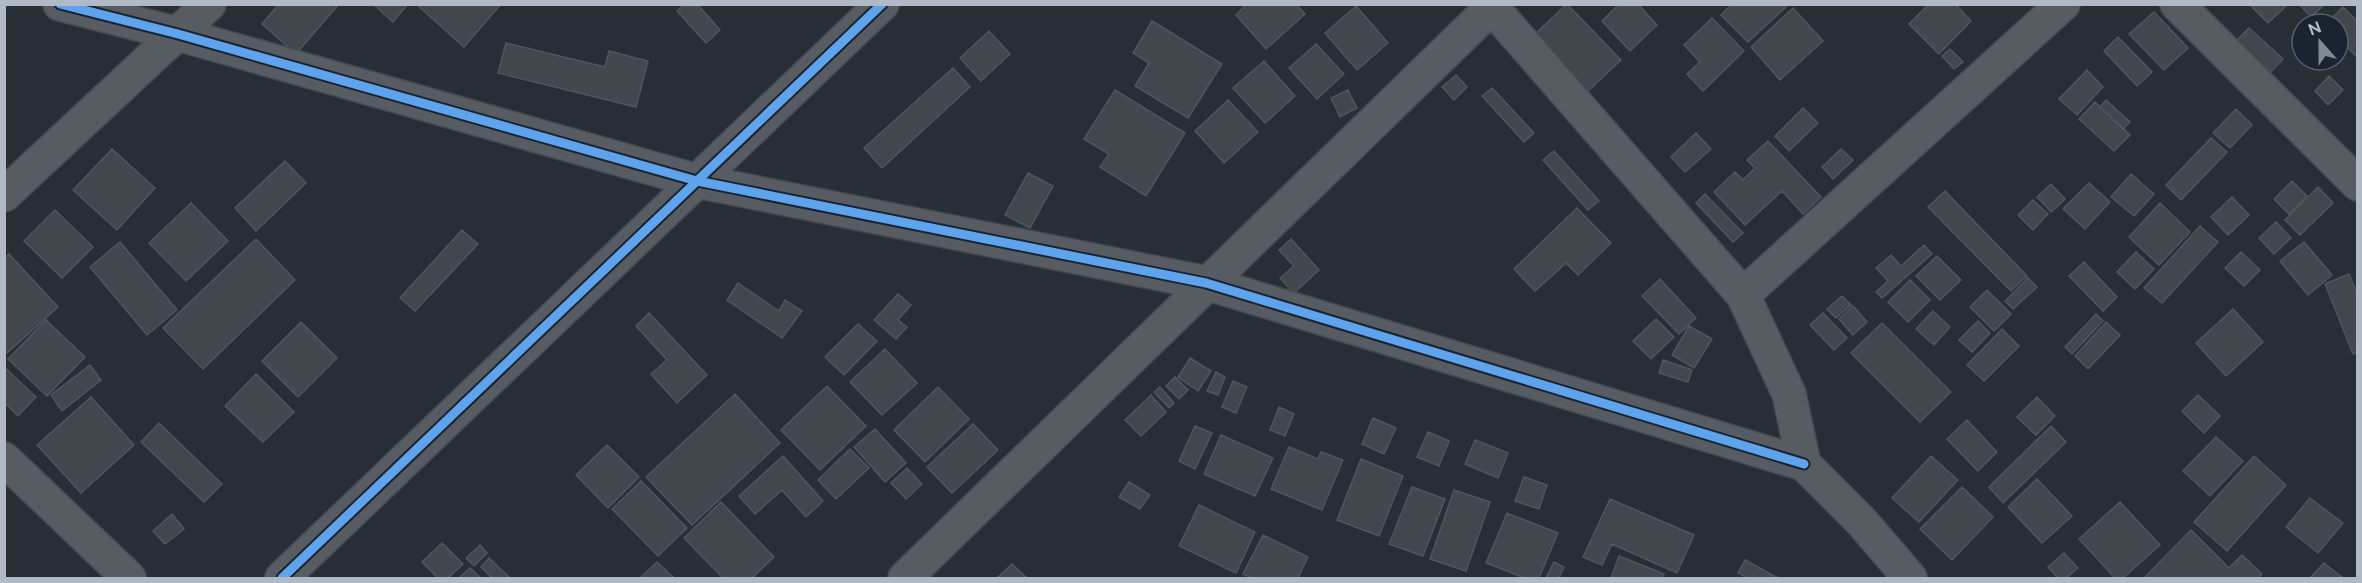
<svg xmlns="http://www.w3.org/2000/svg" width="2362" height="583" viewBox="0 0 2362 583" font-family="Raleway,sans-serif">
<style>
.building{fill:#41474d;stroke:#4f555d;stroke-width:1.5}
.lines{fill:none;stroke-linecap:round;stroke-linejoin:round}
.minor-casing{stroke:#454a50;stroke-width:36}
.minor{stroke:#575c63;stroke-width:33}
.cycleway-casing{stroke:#1a2430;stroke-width:13}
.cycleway{stroke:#60a3ed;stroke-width:9}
</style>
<rect width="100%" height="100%" fill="#272e35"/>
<path class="building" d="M279 4H339L296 54 262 24Z
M373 4H408L393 22Z
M416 4H501L464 47Z
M684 4H697L720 30 706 43 677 11Z
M1247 4H1296L1305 14 1266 49 1236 15Z
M1567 4 1621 60 1588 91 1534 35Z
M1619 4H1638L1657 25 1630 51 1602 21Z
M1732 4H1785L1787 6 1748 42 1721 15Z
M1929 4H1955L1971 21 1939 54 1909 24Z
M2255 4H2288L2268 23 2252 7Z
M2299 4H2325L2311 17Z
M1356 6 1388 43 1357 70 1325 33Z
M2343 7 2358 22V58L2338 38V24H2326Z
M1793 8 1823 41 1780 80 1751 47Z
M2154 12 2188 48 2164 70 2129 34Z
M1712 18 1744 51 1703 91 1687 74 1700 62 1684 45Z
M1152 21 1222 64 1188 118 1135 86 1149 63 1133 53Z
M2249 28 2283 59 2267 76 2234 43Z
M989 31 1010 54 981 81 960 58Z
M2118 37 2152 72 2137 86 2104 51Z
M506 43 605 67 609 51 648 61 636 107 498 73Z
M1316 44 1344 74 1317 99 1289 68Z
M1950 49 1963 62 1954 69 1942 56Z
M1264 61 1295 96 1265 123 1233 88Z
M953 68 970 87 882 168 864 148Z
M2087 70 2103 87 2077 115 2059 99Z
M1456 75 1467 87 1454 100 1442 87Z
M2329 76 2343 90 2328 105 2315 91Z
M1492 88 1534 133 1524 142 1482 96Z
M1115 90 1185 133 1146 196 1100 167 1109 154 1084 139Z
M1348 90 1357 108 1340 117 1331 98Z
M1228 100 1258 132 1224 163 1195 131Z
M2106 100 2130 122 2123 129 2100 107Z
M2095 102 2130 135 2114 151 2079 119Z
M1803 108 1818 123 1789 151 1775 136Z
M2236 109 2252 125 2230 148 2213 133Z
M1696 133 1711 149 1685 172 1671 157Z
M2211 138 2227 152 2181 200 2166 185Z
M1768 141 1821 197 1803 214 1782 191 1745 225 1714 192 1735 172 1743 180 1755 168 1747 160Z
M112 149 155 188 117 230 73 190Z
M1841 149 1853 160 1833 179 1822 167Z
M1554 151 1599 201 1588 210 1543 160Z
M285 161 306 183 256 231 235 208Z
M1028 173 1053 186 1030 228 1005 215Z
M2131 174 2154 194 2134 216 2111 197Z
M2292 181 2307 196 2289 214 2274 199Z
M2089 183 2110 202 2085 229 2063 209Z
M2051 184 2065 199 2051 212 2037 197Z
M2318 187 2333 203 2300 235 2285 220Z
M1945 191 2027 276 2011 291 1928 207Z
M1705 194 1743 233 1733 242 1696 203Z
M2232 197 2249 215 2228 235 2211 217Z
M2033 200 2048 214 2033 230 2018 215Z
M191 203 228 241 186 281 149 243Z
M2160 203 2190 232 2159 265 2129 237Z
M1577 208 1611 243 1578 275 1566 263 1535 291 1514 269Z
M55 210 93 247 62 278 24 241Z
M2276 222 2291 238 2274 254 2259 238Z
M2200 226 2218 242 2162 303 2144 288Z
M462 230 478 244 415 311 400 298Z
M256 239 295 280 203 369 163 328Z
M1291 239 1319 270 1294 293 1280 278 1294 266 1279 250Z
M120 242 177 310 147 335 90 267Z
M2304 242 2332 275 2308 295 2280 261Z
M1924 245 1932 254 1882 298 1876 292 1888 281 1876 268 1891 255 1901 266Z
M2136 252 2154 269 2135 289 2117 272Z
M2241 252 2260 270 2244 286 2225 268Z
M9 254 58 307 7 353 4 351V258Z
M1937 256 1961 280 1940 300 1916 276Z
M2084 262 2117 297 2103 311 2069 276Z
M2349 274 2358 296V352L2353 354 2325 284Z
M2028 278 2037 287 2013 309 2005 301Z
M1660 279 1696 318 1679 334 1642 296Z
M1910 280 1930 300 1908 322 1888 302Z
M738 283 779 311 785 300 802 311 782 338 727 300Z
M1987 290 2011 314 1994 331 1970 307Z
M898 294 911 305 898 320 907 327 896 339 874 320Z
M1842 296 1851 305 1836 318 1827 309Z
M1853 306 1867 322 1853 335 1839 319Z
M2233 309 2263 342 2226 376 2196 343Z
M1933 311 1950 327 1934 345 1916 329Z
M649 313 707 375 677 403 651 374 667 360 636 326Z
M1823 313 1847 338 1834 350 1810 325Z
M2096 314 2103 321 2072 354 2065 347Z
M1656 319 1674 337 1651 359 1633 341Z
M46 320 85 357 47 396 8 359Z
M1978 321 1990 333 1972 352 1959 340Z
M301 322 337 358 298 397 262 361Z
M2106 322 2120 335 2088 369 2075 356Z
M1882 323 1951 392 1920 422 1851 353Z
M858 324 877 341 844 375 825 357Z
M1689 326 1712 339 1694 368 1672 355Z
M2002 329 2019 346 1984 381 1967 365Z
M885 349 917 383 882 415 850 382Z
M1190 358 1211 371 1198 391 1178 377Z
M1663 360 1692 370 1688 382 1659 373Z
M90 365 101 380 62 411 51 395Z
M4 367 36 397 18 416 4 402Z
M1216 372 1225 377 1218 395 1207 391Z
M256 374 294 412 263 442 225 406Z
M1175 377 1188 390 1179 399 1166 386Z
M1233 381 1247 387 1236 413 1222 407Z
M827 386 866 426 820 470 781 430Z
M938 387 969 419 925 462 894 430Z
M1160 387 1174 403 1169 408 1154 392Z
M735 394 780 443 692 525 646 477Z
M1151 395 1166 412 1141 436 1125 420Z
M2198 395 2220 416 2204 433 2182 411Z
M91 397 134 445 81 493 37 445Z
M2037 397 2055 416 2036 435 2017 417Z
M1279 407 1294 414 1285 436 1270 430Z
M1373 418 1396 428 1384 454 1362 444Z
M1967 420 1997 452 1978 471 1947 439Z
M159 423 222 484 204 502 141 442Z
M973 424 998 450 952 493 927 467Z
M1195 426 1212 433 1195 469 1179 461Z
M2051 426 2066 442 2003 503 1989 487Z
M875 429 906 463 885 482 854 447Z
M1428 432 1449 441 1439 466 1417 457Z
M1221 435 1273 458 1255 496 1204 474Z
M2216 437 2243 461 2210 496 2183 471Z
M1475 440 1508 453 1498 478 1465 464Z
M607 445 639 477 608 508 576 475Z
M1289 447 1318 459 1321 452 1343 460 1322 510 1271 489Z
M850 449 869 468 836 499 818 480Z
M783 456 823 501 806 517 782 490 755 514 739 496Z
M1931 456 1958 480 1919 522 1892 498Z
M2254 456 2286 485 2227 551 2194 522Z
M1361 459 1403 476 1379 536 1337 520Z
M907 468 922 484 906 499 891 483Z
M1524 477 1547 485 1539 509 1515 501Z
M2037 479 2072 516 2042 543 2008 507Z
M641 481 687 528 658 556 612 509Z
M1129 482 1150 495 1140 509 1119 497Z
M1412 487 1445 499 1423 556 1389 544Z
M1962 487 1993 517 1952 560 1920 529Z
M1454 490 1490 502 1466 571 1430 559Z
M2310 498 2343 523 2318 553 2286 527Z
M1610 499 1694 535 1677 573 1612 544 1602 565 1583 557Z
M721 502 774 557 752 578H723L684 538Z
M2120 502 2160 545 2123 578H2115L2079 539Z
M1199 505 1255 532 1236 573 1179 546Z
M1507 513 1558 533 1539 578H1525L1486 563Z
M172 514 184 529 165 544 153 531Z
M2191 530 2229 568 2242 555 2262 574 2258 578H2144Z
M1263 535 1308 557 1298 578H1253L1243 574Z
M442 543 463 564 448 578H438L422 562Z
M480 545 487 553 474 566 466 558Z
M2064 553 2078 568 2066 578H2058L2048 567Z
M1619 556 1664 574 1662 578H1611Z
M489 558 510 578H492L481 567Z
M1745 560 1778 578H1748L1738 573Z
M657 562 674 578H640Z
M1554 562 1564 567 1559 578H1546Z
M2324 563 2343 578H2310Z
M1012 564 1027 578H997Z
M470 568 481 578H459Z"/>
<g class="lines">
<defs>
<path id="minor" d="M60 4 178 34 697 181 1206 283 1804 464
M1489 4 1743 295 1789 394 1804 464 1861 521 1910 578
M2177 4 2358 184
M4 195 209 4
M1743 295 2063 4
M4 459 129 578
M282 578 882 4
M905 578 1495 4"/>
</defs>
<use href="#minor" class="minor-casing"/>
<use href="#minor" class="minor"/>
<defs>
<path id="cycleway" d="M60 4 178 34 697 181 1206 283 1804 464
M282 578 882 4"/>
</defs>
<use href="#cycleway" class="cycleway-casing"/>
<use href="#cycleway" class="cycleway"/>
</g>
<rect width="2362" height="583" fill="none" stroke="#b0bac7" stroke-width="12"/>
<g transform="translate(2320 42) rotate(339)"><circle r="28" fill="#1a2430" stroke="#56606c" stroke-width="1.5"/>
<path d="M0-4.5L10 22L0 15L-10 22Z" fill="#808994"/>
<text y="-9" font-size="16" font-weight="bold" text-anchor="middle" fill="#b0bac7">N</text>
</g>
</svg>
